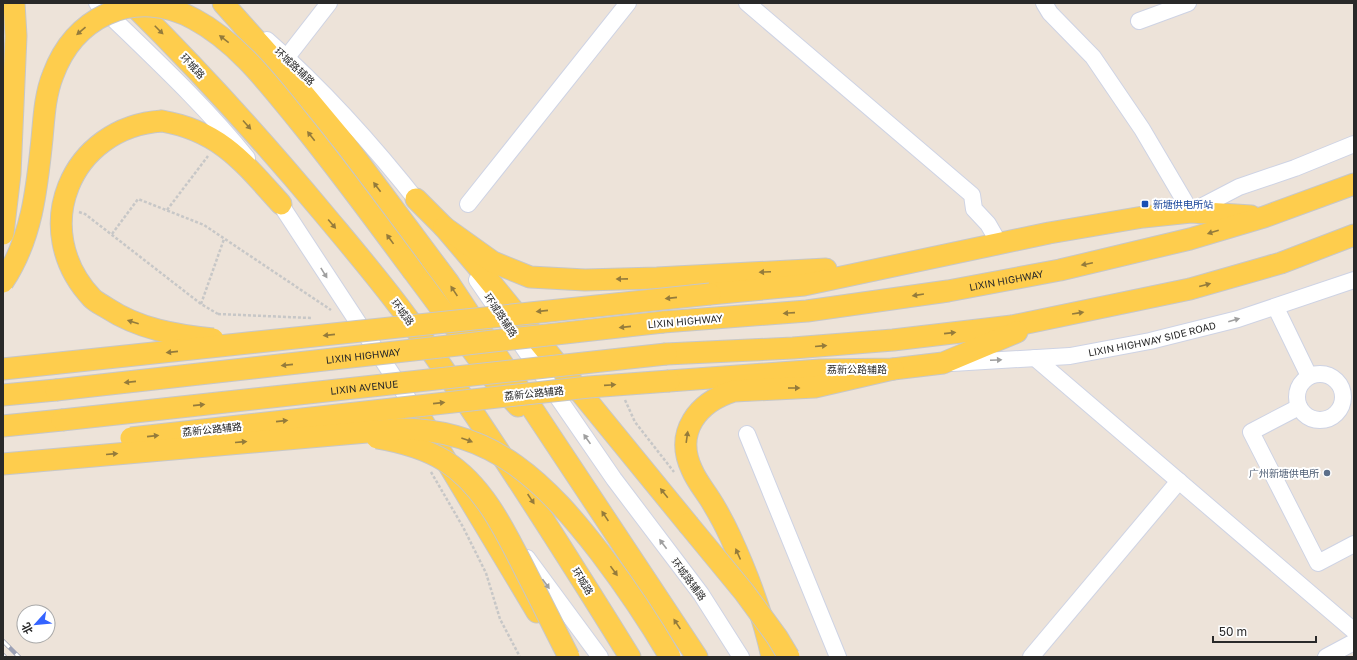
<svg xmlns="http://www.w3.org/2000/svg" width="1357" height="660" viewBox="0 0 1357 660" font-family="'Golos Text','Noto Sans SC',sans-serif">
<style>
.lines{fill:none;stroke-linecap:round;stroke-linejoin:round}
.minor-casing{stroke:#ced3e4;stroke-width:18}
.major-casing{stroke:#c7c7c7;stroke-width:23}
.path{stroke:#c7c7c7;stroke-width:2.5;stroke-dasharray:3 2;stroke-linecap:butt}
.minor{stroke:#fff;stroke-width:16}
.major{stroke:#fecd4d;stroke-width:21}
.rail-casing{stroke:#9ba0b5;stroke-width:4.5}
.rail{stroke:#fff;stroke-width:3;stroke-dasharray:9;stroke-linecap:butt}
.major-bridge-casing{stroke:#c7c7c7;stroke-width:23;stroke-linecap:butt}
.path-bridge{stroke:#c7c7c7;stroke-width:2.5;stroke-dasharray:3 2;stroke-linecap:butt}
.major-bridge{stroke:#fecd4d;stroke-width:21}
.oneway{fill:#947b3b}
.oneway2{fill:#9f9f9f}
.transit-dot{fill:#1a4fb4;stroke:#fff;stroke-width:1.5}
.service-dot{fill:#5c6f8a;stroke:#fff;stroke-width:1.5}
.labels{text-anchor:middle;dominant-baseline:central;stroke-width:4;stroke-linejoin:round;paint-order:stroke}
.street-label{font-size:10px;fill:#292929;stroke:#fff}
.transit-label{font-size:10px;fill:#164399;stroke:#fff;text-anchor:start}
.service-label{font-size:10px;fill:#4e5e75;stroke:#fff;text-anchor:end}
</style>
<rect width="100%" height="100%" fill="#ede3d9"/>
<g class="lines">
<defs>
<g id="minor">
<path d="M97 3C148 53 202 102 247 158"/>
<path d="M747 3 972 195 974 209 988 224 999 243"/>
<path d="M1044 3 1050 13 1093 57 1142 129 1191 212 1239 187 1295 168 1354 144"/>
<path d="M1139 21 1188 3"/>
<path d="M267 40C324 90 375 147 422 207"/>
<path d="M287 57 329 3"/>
<path d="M275 196 418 414"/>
<path d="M468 204 628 3"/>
<path d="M477 280 614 479 701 594 741 657"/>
<path d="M1276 308 1309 376"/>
<path d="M1035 358 1354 631"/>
<path id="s1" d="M952 363 1070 356 1150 341 1238 319 1354 280"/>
<circle cx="1320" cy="397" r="23"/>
<path d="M1299 407 1251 432 1318 563 1354 544"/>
<path d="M747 434 838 657"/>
<path d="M527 558 600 657"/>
<path d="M1031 657 1179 481"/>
<path d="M1326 657 1354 642"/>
</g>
<g id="major">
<path d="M131 3C199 70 263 141 324 214 354 250 385 286 412 324 489 432 560 544 630 657"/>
<path d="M223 3 291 79 346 145 449 283 697 657"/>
<path d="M162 121C220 131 244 163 281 204"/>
<path d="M416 199 444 227 483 273 688 524"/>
<path d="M444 227 493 262 530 277 585 280 657 278 826 269"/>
<path d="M413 271 495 381 518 406"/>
<path d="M710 294 804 285 1049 233 1143 217 1191 212 1251 216"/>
<path id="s2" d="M663 322 807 311 948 291 1060 270 1190 239 1264 217 1354 184"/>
<path d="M666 354 793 348 893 340 1012 326 1190 289 1281 263 1354 235"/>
<path d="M669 381 820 370 893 369 943 363 1017 332"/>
<path d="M3 395 56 390"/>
<path d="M420 417 537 612"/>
<path d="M3 426 62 420"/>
<path d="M772 657C763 615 748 575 730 536 725 525 719 514 713 504 706 492 697 482 692 470 674 432 698 402 734 391L815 387 893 369"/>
</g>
</defs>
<use href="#minor" class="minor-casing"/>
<use href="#major" class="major-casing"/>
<path class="path" d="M167 210 208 156
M79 212 85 214 201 304 218 314
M112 234 138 199 204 225 331 310
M201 304 224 239
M625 400 635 422 674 472
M431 472 463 527 486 573 500 619 520 657"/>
<use href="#minor" class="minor"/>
<use href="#major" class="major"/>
<defs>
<path id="rail" d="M3 641 19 657
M3 655 5 657"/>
</defs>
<use href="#rail" class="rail-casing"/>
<use href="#rail" class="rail"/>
<defs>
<g id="major-bridge">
<path d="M162 121C70 127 28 230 92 298 96 302 102 305 107 308 139 329 175 335 213 339"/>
<path d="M3 234 10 174 16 36 14 3"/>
<path d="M3 282C32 239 37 188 42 139 44 117 45 95 53 75 63 48 81 26 107 14 135 1 167 4 194 19 237 42 268 83 298 120 338 169 375 220 413 271"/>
<path d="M3 369 710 294"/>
<path id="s3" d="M56 390 663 322"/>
<path id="s4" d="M62 420 666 354"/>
<path d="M131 438 589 387 669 381"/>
<path d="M377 438C401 442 424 448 445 461 485 486 507 535 528 576 542 603 555 630 569 657"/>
<path d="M3 464 401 429C494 429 547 484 601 554 626 587 649 621 670 657"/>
<path d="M688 524 744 592 777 637 789 657"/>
</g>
</defs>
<use href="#major-bridge" class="major-bridge-casing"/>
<path class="path-bridge" d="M218 314 311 318"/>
<use href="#major-bridge" class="major-bridge"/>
</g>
<defs><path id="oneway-solid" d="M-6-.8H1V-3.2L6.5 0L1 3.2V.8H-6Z"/></defs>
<g class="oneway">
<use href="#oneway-solid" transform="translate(159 30) rotate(45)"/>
<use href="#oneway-solid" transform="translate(81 31) rotate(139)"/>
<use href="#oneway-solid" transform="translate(224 39) rotate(-142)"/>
<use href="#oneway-solid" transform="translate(247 125) rotate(48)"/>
<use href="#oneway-solid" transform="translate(311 136) rotate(-128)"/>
<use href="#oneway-solid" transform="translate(377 187) rotate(-127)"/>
<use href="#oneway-solid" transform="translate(332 224) rotate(50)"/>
<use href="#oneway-solid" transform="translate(1213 232) rotate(163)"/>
<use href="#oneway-solid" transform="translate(390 239) rotate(-126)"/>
<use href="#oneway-solid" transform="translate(1087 264) rotate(168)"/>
<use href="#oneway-solid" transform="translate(765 272) rotate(177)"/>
<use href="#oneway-solid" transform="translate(622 279) rotate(179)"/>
<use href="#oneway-solid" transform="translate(1205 285) rotate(-15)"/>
<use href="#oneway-solid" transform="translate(454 291) rotate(-124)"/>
<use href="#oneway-solid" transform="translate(918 295) rotate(171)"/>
<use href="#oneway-solid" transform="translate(671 298) rotate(174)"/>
<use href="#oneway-solid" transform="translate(542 311) rotate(174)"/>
<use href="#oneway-solid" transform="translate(789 313) rotate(176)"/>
<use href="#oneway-solid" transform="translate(1078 313) rotate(-9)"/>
<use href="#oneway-solid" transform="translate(133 322) rotate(-162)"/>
<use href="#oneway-solid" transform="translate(625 327) rotate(174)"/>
<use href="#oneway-solid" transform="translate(950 333) rotate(-6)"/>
<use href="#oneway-solid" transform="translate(329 335) rotate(174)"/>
<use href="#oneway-solid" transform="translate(821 346) rotate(-5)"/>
<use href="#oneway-solid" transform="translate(172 352) rotate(174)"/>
<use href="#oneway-solid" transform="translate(287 365) rotate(174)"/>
<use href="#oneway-solid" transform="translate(130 382) rotate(174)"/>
<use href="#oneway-solid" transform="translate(610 385) rotate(-4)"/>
<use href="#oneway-solid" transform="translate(794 388)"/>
<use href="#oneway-solid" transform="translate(439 403) rotate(-6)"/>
<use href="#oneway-solid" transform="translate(199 405) rotate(-6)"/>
<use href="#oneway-solid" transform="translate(282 421) rotate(-6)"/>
<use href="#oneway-solid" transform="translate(153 436) rotate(-6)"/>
<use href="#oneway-solid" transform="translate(687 437) rotate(-82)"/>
<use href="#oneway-solid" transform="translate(467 440) rotate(20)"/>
<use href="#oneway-solid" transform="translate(241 442) rotate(-5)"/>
<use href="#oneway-solid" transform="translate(112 454) rotate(-5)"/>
<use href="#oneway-solid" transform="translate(664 493) rotate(-129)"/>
<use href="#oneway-solid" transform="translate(531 499) rotate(56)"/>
<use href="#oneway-solid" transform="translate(605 516) rotate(-124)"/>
<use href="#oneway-solid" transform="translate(738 554) rotate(-114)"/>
<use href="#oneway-solid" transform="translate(614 571) rotate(54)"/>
<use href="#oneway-solid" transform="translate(677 624) rotate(-124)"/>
</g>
<g class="oneway2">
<use href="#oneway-solid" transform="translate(324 273) rotate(58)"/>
<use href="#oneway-solid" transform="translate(1234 320) rotate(-16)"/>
<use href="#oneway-solid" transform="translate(996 360) rotate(-3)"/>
<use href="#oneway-solid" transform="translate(587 439) rotate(-125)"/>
<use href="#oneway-solid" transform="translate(663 544) rotate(-127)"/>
<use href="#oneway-solid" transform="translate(546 584) rotate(54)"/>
</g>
<rect class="transit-dot" x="1141" y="200" width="8" height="8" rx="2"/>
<circle class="service-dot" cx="1327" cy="473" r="4"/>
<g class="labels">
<g class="street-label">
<text transform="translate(193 66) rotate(47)">环城路</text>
<text transform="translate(295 66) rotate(43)">环城路辅路</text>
<text stroke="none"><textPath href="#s2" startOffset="346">LIXIN HIGHWAY</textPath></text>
<text transform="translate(403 312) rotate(53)">环城路</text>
<text transform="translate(501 315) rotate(56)">环城路辅路</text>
<text transform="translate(685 321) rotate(-5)">LIXIN HIGHWAY</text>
<text stroke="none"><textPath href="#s1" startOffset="202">LIXIN HIGHWAY SIDE ROAD</textPath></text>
<text stroke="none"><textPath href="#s3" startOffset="309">LIXIN HIGHWAY</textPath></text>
<text x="857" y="369">荔新公路辅路</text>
<text stroke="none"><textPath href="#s4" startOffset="304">LIXIN AVENUE</textPath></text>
<text transform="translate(534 393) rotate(-6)">荔新公路辅路</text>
<text transform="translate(212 429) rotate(-6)">荔新公路辅路</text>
<text transform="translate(689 579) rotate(53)">环城路辅路</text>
<text transform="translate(583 581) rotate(59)">环城路</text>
</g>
<g class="transit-label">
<text x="1153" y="204">新塘供电所站</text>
</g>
<g class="service-label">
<text x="1319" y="473">广州新塘供电所</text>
</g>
</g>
<rect width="1357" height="660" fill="none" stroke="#292929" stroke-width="8"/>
<g transform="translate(36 624) rotate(243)"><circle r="19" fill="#ffffff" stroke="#a9a9a9"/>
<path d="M0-3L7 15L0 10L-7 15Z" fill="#3463ff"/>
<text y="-6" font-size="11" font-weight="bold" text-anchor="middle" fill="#292929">北</text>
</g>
<path d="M1213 636v6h103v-6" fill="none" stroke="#292929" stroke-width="2"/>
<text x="1219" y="636" font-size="12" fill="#292929" stroke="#ffffff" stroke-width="3" paint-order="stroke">50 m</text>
</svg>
